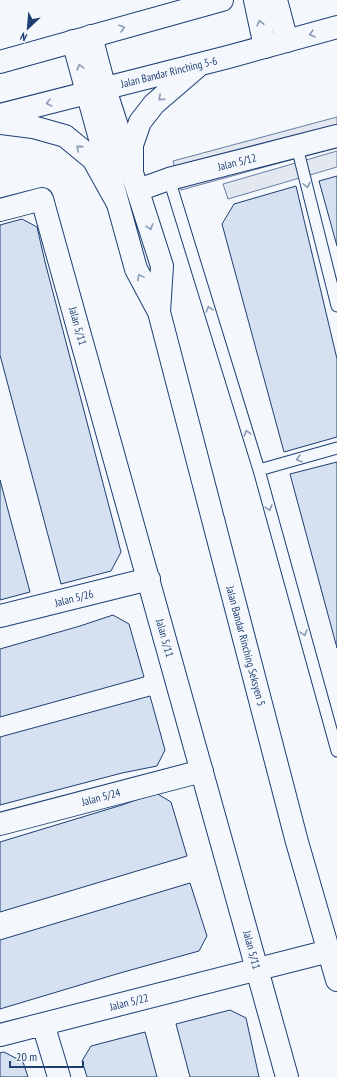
<svg xmlns="http://www.w3.org/2000/svg" width="337" height="1077" viewBox="0 0 337 1077" font-family="'PT Sans Narrow',sans-serif">
<style>
.parking{fill:#e3e8f0;stroke:#687fa3}
.building{fill:#d5e0f0;stroke:#1d3f73}
.lines{fill:none;stroke-linecap:round;stroke-linejoin:round}
.lane-casing{stroke:#1d3f73;stroke-width:13}
.street-casing{stroke:#1d3f73;stroke-width:24}
.secondary-casing{stroke:#1d3f73;stroke-width:24}
.lane{stroke:#f4f7fb;stroke-width:11}
.street{stroke:#f4f7fb;stroke-width:22}
.secondary{stroke:#f4f7fb;stroke-width:22}
.oneway{stroke:#889bb7}
.labels{text-anchor:middle;dominant-baseline:central;stroke-width:3;stroke-linejoin:round;paint-order:stroke}
.street-label{font-size:11px;fill:#1d3f73;stroke:#f4f7fb}
</style>
<rect width="100%" height="100%" fill="#f4f7fb"/>
<path class="parking" d="M337 117V147L181 190 173 161Z
M337 151V167L228 199 223 184Z"/>
<path class="building" d="M337 176V246L319 181Z
M296 186 337 359V437L284 452 222 224 234 204Z
M22 219 37 227 45 262 121 552 111 571 61 584 0 355V225Z
M337 462V648L290 474Z
M0 480 30 592 0 600Z
M113 615 129 624 144 677 0 717V649L80 626Z
M150 696 165 750 157 766 122 773 0 805V737Z
M156 793 171 802 187 856 0 912V842L122 805Z
M190 883 207 936 199 951 120 973 0 1009V940Z
M230 1010 246 1018 259 1077H190L176 1024Z
M145 1032 157 1077H87L82 1061 91 1046Z
M4 1052 23 1062 28 1077H0V1053Z"/>
<g class="lines">
<defs>
<path id="lane" d="M297 147 337 306
M169 179 259 470 337 751
M259 470 337 448"/>
<path id="street" d="M255 0 265 47
M276 0 287 41
M91 36 105 89 162 266 159 312
M73 41 136 269 159 312 297 842 337 980
M138 190 169 179 337 136
M0 210 42 199 287 1077
M0 616 149 579
M0 824 202 771
M43 1024 59 1077
M0 1035 329 951"/>
<path id="secondary" d="M0 62 222 0
M0 115 228 57 337 27
M0 123 33 127 65 136 93 159 117 202
M132 171V145L140 122 154 104 197 67"/>
</defs>
<use href="#lane" class="lane-casing"/>
<use href="#street" class="street-casing"/>
<use href="#secondary" class="secondary-casing"/>
<use href="#lane" class="lane"/>
<use href="#street" class="street"/>
<use href="#secondary" class="secondary"/>
</g>
<defs><path id="oneway-chevron" d="M-2-3.5L2.5 0L-2 3.5" fill="none" stroke-width="1.6" stroke-linecap="round" stroke-linejoin="round"/></defs>
<g class="oneway">
<use href="#oneway-chevron" transform="translate(260 23) rotate(-103)"/>
<use href="#oneway-chevron" transform="translate(122 28) rotate(-16)"/>
<use href="#oneway-chevron" transform="translate(312 34) rotate(164)"/>
<use href="#oneway-chevron" transform="translate(80 67) rotate(-105)"/>
<use href="#oneway-chevron" transform="translate(161 98) rotate(138)"/>
<use href="#oneway-chevron" transform="translate(49 103) rotate(166)"/>
<use href="#oneway-chevron" transform="translate(79 148) rotate(-139)"/>
<use href="#oneway-chevron" transform="translate(307 185) rotate(76)"/>
<use href="#oneway-chevron" transform="translate(150 227) rotate(72)"/>
<use href="#oneway-chevron" transform="translate(140 277) rotate(-118)"/>
<use href="#oneway-chevron" transform="translate(209 309) rotate(-107)"/>
<use href="#oneway-chevron" transform="translate(247 433) rotate(-107)"/>
<use href="#oneway-chevron" transform="translate(299 459) rotate(164)"/>
<use href="#oneway-chevron" transform="translate(269 508) rotate(74)"/>
<use href="#oneway-chevron" transform="translate(304 633) rotate(74)"/>
</g>
<g class="labels">
<g class="street-label">
<text transform="translate(169 72) rotate(-14)">Jalan Bandar Rinching 5-6</text>
<text transform="translate(237 162) rotate(-14)">Jalan 5/12</text>
<text transform="translate(78 326) rotate(74)">Jalan 5/11</text>
<text transform="translate(74 598) rotate(-14)">Jalan 5/26</text>
<text transform="translate(165 638) rotate(74)">Jalan 5/11</text>
<text transform="translate(246 646) rotate(75)">Jalan Bandar Rinching Seksyen 5</text>
<text transform="translate(101 797) rotate(-15)">Jalan 5/24</text>
<text transform="translate(252 950) rotate(75)">Jalan 5/11</text>
<text transform="translate(129 1002) rotate(-14)">Jalan 5/22</text>
</g>
</g>
<g transform="translate(28 28) rotate(206)" stroke="#f4f7fb" stroke-width="3" paint-order="stroke">
<path d="M0-3L7 15L0 10L-7 15Z" fill="#1d3f73"/>
<text y="-6" font-size="11" font-weight="bold" text-anchor="middle" fill="#1d3f73">N</text>
</g>
<path d="M10 1061v6h73v-6" fill="none" stroke="#1d3f73" stroke-width="2"/>
<text x="16" y="1061" font-size="12" fill="#1d3f73" stroke="#f4f7fb" stroke-width="3" paint-order="stroke">20 m</text>
</svg>
